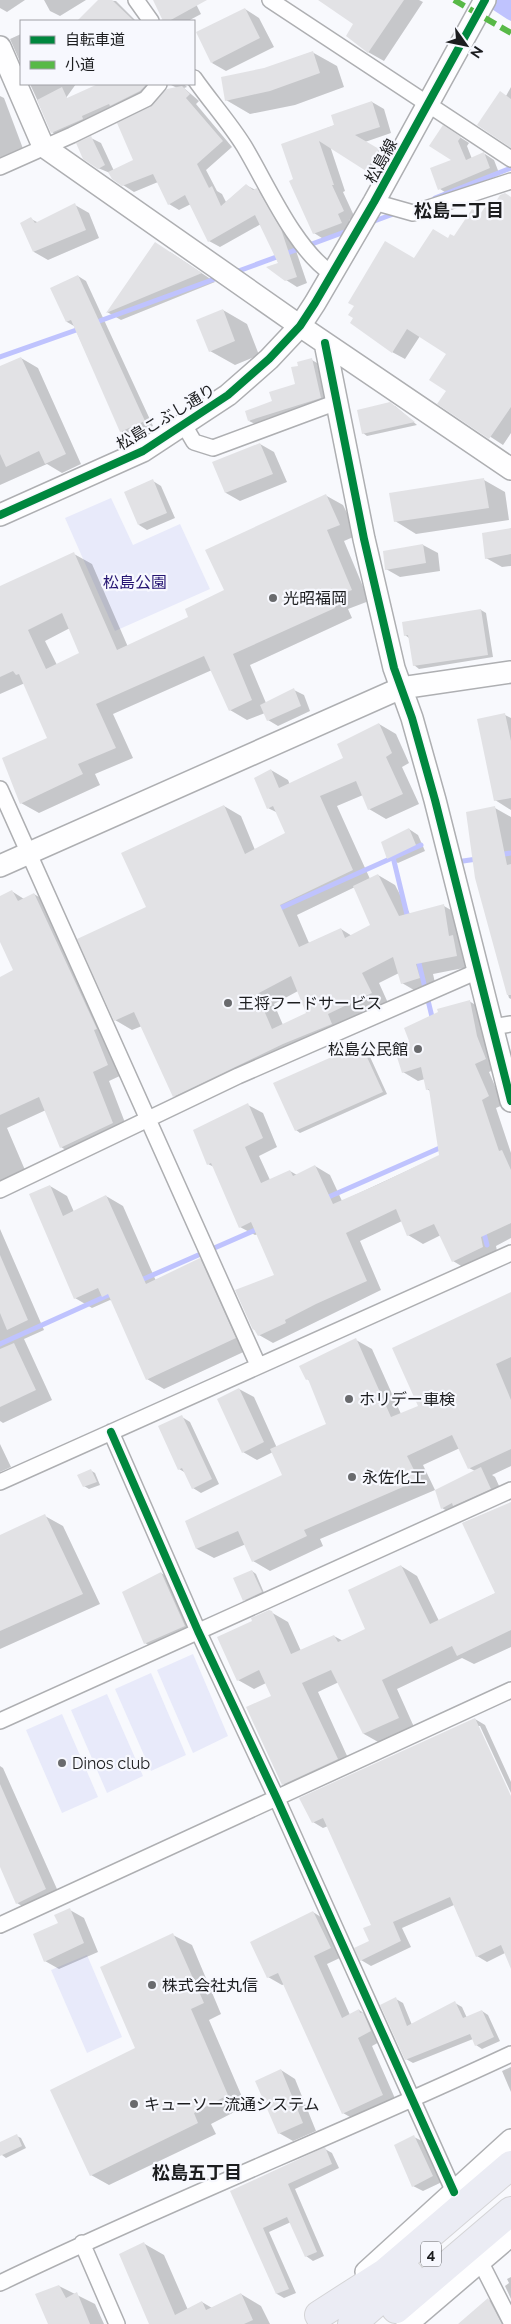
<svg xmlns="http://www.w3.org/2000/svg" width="511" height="2324" viewBox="0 0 511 2324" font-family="Raleway,'Noto Sans JP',sans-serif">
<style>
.green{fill:#e8eafa}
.water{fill:#bfc3fe}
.shadow{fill:#0003;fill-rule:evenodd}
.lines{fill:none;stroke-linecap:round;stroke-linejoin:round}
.stream{stroke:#bfc3fe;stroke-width:5}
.building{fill:#e2e2e5;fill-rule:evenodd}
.street-casing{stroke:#aeafb2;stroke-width:18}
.secondary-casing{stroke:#aeafb2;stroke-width:24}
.highway-casing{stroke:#d4d4d6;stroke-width:30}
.street{stroke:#fefeff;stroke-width:15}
.secondary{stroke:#fefeff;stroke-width:21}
.highway{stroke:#ebecf4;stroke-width:28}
.quiet{stroke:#58b947;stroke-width:6;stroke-dasharray:12 6;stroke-linecap:butt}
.cycleway-casing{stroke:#f7f8fe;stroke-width:11}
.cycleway{stroke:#00873e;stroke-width:8}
.poi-dot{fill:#696a6d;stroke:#f7f8fe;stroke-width:2}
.labels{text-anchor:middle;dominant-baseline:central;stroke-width:4.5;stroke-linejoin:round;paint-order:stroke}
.shield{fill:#f7f8fe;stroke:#5e5f62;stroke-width:1}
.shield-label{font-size:15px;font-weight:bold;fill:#1c1d1f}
.street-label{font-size:16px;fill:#1c1d1f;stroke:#f7f8fe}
.park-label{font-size:16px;fill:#251472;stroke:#f7f8fe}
.poi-label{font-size:16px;fill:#1c1d1f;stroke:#f7f8fe;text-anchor:start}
.neighbourhood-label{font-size:18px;font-weight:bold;fill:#1c1d1f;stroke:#f7f8fe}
</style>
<rect width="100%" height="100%" fill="#f8f9fd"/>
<path class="green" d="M111 498 133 545 180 524 210 589 115 631 65 518Z
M193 1654 228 1736 193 1753 157 1670Z
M151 1673 186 1755 151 1771 115 1689Z
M107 1694 143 1776 107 1793 71 1710Z
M62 1714 98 1797 62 1813 26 1730Z
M87 1955 122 2037 87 2053 51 1970Z"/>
<path class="water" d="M478 0H511V21L507 19Z"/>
<path class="shadow" d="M0 0H25L7 12 0 8Z
M44 0H86L60 16 50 11Z
M100 0 116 1 136 21H79Z
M154 0H194L201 14 188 21H164Z
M320 0H419L423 2 384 61 368 52 355 24Z
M245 9 259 18 274 47 226 71 212 63Z
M21 34V64L10 39Z
M312 52 337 66 344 87 295 105 250 114 226 100 264 69Z
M30 84H76L63 102 101 84H164L63 139 52 132Z
M169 84H184L187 87 184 88 199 101 196 104 232 147 206 170 217 191 222 194 226 202 246 185 267 196 291 236 307 283 297 287 286 280 261 224 220 247 209 241 191 204 179 210 169 204 158 182 134 192 123 185 110 173 98 168 91 138 101 143 114 171 134 161 151 108 177 88Z
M511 87V146L506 96Z
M0 96 4 98 25 154 0 162Z
M372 102 384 109 391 133 365 142 390 157 378 176 330 146 345 191 343 192 355 218 349 220 353 229 325 240 314 233 282 145 335 125Z
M452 132 469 143 467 146 472 159 485 154 494 160 499 173 448 194 440 189 454 160Z
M511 198V433L503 445 439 403 447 391 448 354 420 336 405 359 392 352 415 260 454 238 495 204Z
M75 205 89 213 99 238 48 260 34 252 31 219 39 223Z
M170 252 215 282 121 320 107 312Z
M78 276 86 281 153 426 129 436 121 431 74 326 67 322 52 288Z
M223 310 247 324 259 355 235 365 210 351Z
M21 358 38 368 81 464 62 473 47 464 0 485V367Z
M312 360 317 363 326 401 255 424 249 421 296 385 299 367Z
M395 406 417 425 367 436 363 433Z
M260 444 274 452 287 482 240 501 226 493 213 463Z
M484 480 505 492 509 520 416 534 395 521Z
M153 481 161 486 175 518 147 530 139 525Z
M325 495 343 505 358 535 344 541 369 601 348 609 352 618 250 665 266 703 294 690 304 695 310 711 278 726 268 720 265 713 247 720 230 710 212 670 113 714 133 758 95 774 100 785 39 813 21 803 48 738 25 683 0 694V588L74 554 92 564 128 647 190 618 226 591ZM70 628 80 654 57 665 45 641Z
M511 528V566L502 567 486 558Z
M423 545 438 553 440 571 400 577 386 569 384 552Z
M481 610 486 613 493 657 419 669 414 665 409 638 405 635Z
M505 715 511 718V810L495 800Z
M379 724 396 734 409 763 402 767 419 804 386 819 369 809 363 795 337 806 370 879 378 875 395 885 410 914 444 906 461 916 474 966 433 974 436 987 419 993 402 983 399 973 379 983 388 1003 301 1054 191 1106 174 1096 142 1026 132 1030 115 1020 147 908 224 806 241 816 255 850 286 834 278 813 268 808 271 770 288 780 290 785 345 759ZM355 887 372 926 352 936 341 929 309 943 297 915ZM298 991 308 1014 283 1025 274 1004Z
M495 808 511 817V999L509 998 476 878Z
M409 829 418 835 425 851 398 863 388 858Z
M13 892 24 899 34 894 50 904 124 1074 109 1081 129 1133 77 1157 61 1147 46 1110 7 1128 28 1177 0 1191V978L15 971 0 930V898Z
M469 1001 484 1010 500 1067 489 1072 503 1105 496 1108 511 1153V1238L496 1246 498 1256 468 1270 453 1261 441 1235 423 1244 408 1235 402 1221 360 1241 381 1290 273 1343 259 1335 254 1329 276 1275 258 1234 255 1235 240 1227 214 1167 208 1164 248 1105 263 1113 277 1147 259 1156 270 1180 290 1171 297 1175 315 1166 330 1175 342 1201 441 1155 430 1091 427 1089 425 1079 418 1081 403 1072 404 1055 411 1042Z
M361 1045 366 1048 387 1094 300 1133 296 1130Z
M50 1186 67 1196 74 1212 106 1196 123 1206 156 1281 200 1259 216 1269 252 1348 164 1389 147 1379 112 1301 110 1300 92 1308 75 1298Z
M0 1229 44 1330 24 1339 52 1400 3 1423 0 1421Z
M511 1294V1466L492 1475 495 1477 504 1497 456 1516 442 1508 475 1471 469 1468 460 1448 423 1465 435 1490 320 1539 323 1546 270 1571 253 1561 246 1544 214 1558 197 1549 186 1522 284 1476 273 1452 257 1460 243 1452 239 1389 254 1397 277 1448 327 1425 310 1381 307 1379 356 1340 372 1349 401 1414 420 1406Z
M182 1417 190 1422 219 1484 201 1493 193 1488 186 1473 179 1469Z
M0 1444 11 1467 0 1472Z
M90 1470 95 1473 100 1485 89 1489 84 1486Z
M511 1503V1647L474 1664 462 1658 397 1689 414 1727 380 1743 364 1734 339 1682 318 1692 353 1769 299 1793 283 1784 272 1696 266 1683 254 1689 238 1680 254 1621 269 1611 288 1622 301 1651 334 1636 343 1641 367 1630 401 1566 417 1576 439 1621 496 1593 463 1523Z
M45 1516 63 1526 100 1604 0 1649V1536Z
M252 1571 256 1574 265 1595 249 1602 244 1600Z
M161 1573 175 1581 198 1634 159 1651 145 1643Z
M475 1719 485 1725 511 1782V1793L480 1726H477L511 1799V1966L505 1953 487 1962 477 1956 454 1905 402 1928 411 1947 371 1966 361 1960 370 1942 372 1926 328 1826 323 1828 313 1822Z
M0 1766 3 1768 61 1898 32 1912 17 1903 0 1864Z
M70 1910 84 1918 98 1952 59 1969 45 1961 60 1923Z
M313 1912 327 1921 344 1956 327 1964 350 2015 359 2010 373 2019 385 2039 372 2046 397 2103 357 2121 343 2113 285 1984 282 1985 268 1977Z
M173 1935 192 1945 221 2014 209 2020 246 2106 211 2124 216 2134 109 2185 91 2175 137 2049Z
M396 1999 403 2003 412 2025 455 2003 462 2007 467 2018 482 2011 488 2015 500 2041 482 2049 476 2045 473 2039 413 2063 406 2059Z
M511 2067V2092L502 2071Z
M281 2070 295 2079 316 2131 293 2141 279 2133Z
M17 2136 21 2138 26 2148 6 2158 2 2155 0 2143Z
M414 2137 424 2142 442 2182 423 2191 413 2186Z
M325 2149 332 2153 339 2168 295 2189 324 2256 313 2261 306 2256 291 2222 269 2232 296 2293 284 2298 277 2294 232 2191Z
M143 2243 164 2255 188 2310 202 2302 212 2308 241 2294 261 2306 270 2324H151Z
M511 2277V2299L505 2286 509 2283 507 2279Z
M59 2286 95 2304 104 2324H49Z
M489 2300 504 2309 511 2324H460Z"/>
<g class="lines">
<path class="stream" d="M435 198 511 168
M369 223 396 213
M233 273 350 230
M94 323 220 277
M0 357 82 328
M498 855 511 853
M393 857 408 919
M463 861 477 859
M276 910 421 845
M418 959 433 1021
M324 1199 442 1147
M483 1229 487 1245
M139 1281 260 1228
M0 1344 113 1293"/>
</g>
<path class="building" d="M98 0H112L134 21H77Z
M153 0H207L169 21H163Z
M318 0H404L368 53 346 36 353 24Z
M245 8 260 38 211 63 196 32Z
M313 51 320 73 270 91 225 101 221 77 264 68Z
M98 84H147L140 91 110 106 109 104 82 116 83 119 51 133 37 100 62 87 67 98Z
M182 86 190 94 186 98 223 141 197 164 209 188 212 186 221 206 246 184 253 190 257 188 281 229 297 277 285 281 266 267 278 263 255 215 208 242 185 195 168 205 153 174 122 186 112 179 108 172 133 160 117 123 150 107 167 89Z
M500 91 511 99V148L477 125Z
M372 101 380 127 355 135 379 149 366 171 319 141 334 185H332L344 211 338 214 342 223 313 234 289 181 293 179 281 144 334 125 331 115Z
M443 125 461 137 458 141 466 160 484 152 490 168 438 190 430 168 451 160 429 146Z
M91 136 105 165 98 169 83 159 76 143Z
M505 193 511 197V407L489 439 437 404 446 391 429 380 446 354 407 329 392 353 350 323 353 318 348 315 354 306 348 303 385 241 414 258 433 229 448 238 450 234 454 236 472 209 480 214 490 200 495 203 500 195Z
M75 203 86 230 33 252 20 223 31 217 35 223Z
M155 242 202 273 106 313Z
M78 275 145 421 120 432 71 320 66 322 50 288Z
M223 309 235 341 209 352 196 320Z
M21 357 66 454 45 464 39 451 6 467 0 454V366Z
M312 358 321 398 248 421 245 411 272 401 269 392 295 384 291 367 298 366 297 362Z
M390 402 415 422 362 434 357 410Z
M260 443 273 474 225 493 212 462Z
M484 478 489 508 394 522 389 493Z
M153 479 167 513 138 525 124 492Z
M326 494 340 525 327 530 352 590 331 598 335 608 233 654 252 700 229 711 204 656 96 704 116 748 78 764 83 774 20 804 2 758 47 738 19 674 16 675 13 671 0 677V586L74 552 117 650 188 617 185 609 224 590 205 550ZM62 613 79 653 46 669 28 630Z
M511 528V554L485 559 482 533Z
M423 544 426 563 385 570 383 551Z
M481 609 488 655 413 666 408 635 404 636 402 622Z
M294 688 301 706 267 721 260 705Z
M505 713 511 741V798L494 801 477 719Z
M379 723 392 753 386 757 403 794 368 810 356 781 320 796 353 870 280 905 299 947 341 928 345 938 370 925 353 886 378 874 399 916 444 904 449 936 453 935 457 956 416 964 420 978 401 984 393 957 362 973 372 993 328 1014 332 1024 283 1044 173 1097 134 1012 114 1021 77 939 146 907 121 853 224 805 245 854 285 833 273 806 267 809 254 778 271 769 279 788 343 758 337 744ZM291 976 306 1013 272 1029 257 994Z
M495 806 507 865 511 864V995H507L475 878 466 812Z
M409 828 416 845 387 859 381 842Z
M12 890 18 901 34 893 97 1029 94 1030 108 1065 93 1072 113 1123 60 1148 39 1097 0 1115V977L13 970 0 942V896Z
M470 1000 477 1036 486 1059 475 1064 489 1096 482 1100 499 1151 502 1150 511 1170V1223L481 1237 483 1247 452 1262 434 1224 407 1236 396 1209 346 1233 367 1281 316 1304 285 1320 286 1323 258 1336 254 1329 253 1330 235 1290 274 1275 251 1222 239 1228 211 1163 207 1165 193 1130 248 1103 263 1138 245 1147 261 1183 290 1170 293 1176 315 1165 333 1204 379 1184 439 1155 429 1089 426 1090 421 1067 402 1073 397 1057 403 1054 400 1045 409 1041 404 1028 438 1012 437 1009Z
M361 1044 383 1092 295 1131 273 1083Z
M50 1185 63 1216 106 1195 146 1284 200 1258 236 1338 146 1380 108 1294 102 1297 98 1288 74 1299 29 1194Z
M0 1255 28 1320 7 1330 0 1313Z
M511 1292V1357L496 1364 511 1400V1449L468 1469 452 1435 407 1456 419 1480 304 1530 307 1536 252 1562 238 1531 196 1549 185 1521 282 1475 270 1449 326 1424 308 1379 306 1380 299 1366 356 1338 391 1417 418 1406 392 1348Z
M14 1343 36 1390 0 1407V1349Z
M239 1388 264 1442 242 1453 217 1399Z
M182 1415 212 1479 192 1489 182 1468 178 1470 158 1426Z
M481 1467 491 1489 453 1506 452 1503 441 1509 435 1490Z
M91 1469 97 1482 83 1487 77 1475Z
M511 1502V1630L457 1656 452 1646 382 1680 399 1718 363 1734 331 1670 302 1683 338 1759 282 1785 246 1707 271 1696 259 1670 237 1681 217 1637 252 1621 251 1618 269 1610 272 1611 291 1654 334 1635 338 1642 365 1629 348 1590 401 1565 430 1624 495 1593 462 1523Z
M45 1514 83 1594 0 1631V1535Z
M252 1570 262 1592 243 1601 233 1578Z
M161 1572 185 1626 144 1644 122 1592Z
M475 1718 511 1796V1969L501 1945 476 1957 450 1897 393 1922 401 1941 360 1961 354 1948 369 1941 363 1928 371 1925 323 1818 312 1823 299 1798Z
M0 1784 46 1889 16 1904 0 1867Z
M70 1908 84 1943 44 1962 33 1934 58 1923 54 1915Z
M313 1911 331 1948 314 1956 342 2018 359 2009 360 2013 363 2012 371 2031 358 2038 383 2095 342 2114 278 1973 267 1978 250 1942Z
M173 1933 204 2003 191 2009 228 2095 194 2113 198 2123 90 2176 50 2090 135 2048 100 1967Z
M396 1997 407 2026 455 2001 463 2018 482 2010 494 2037 475 2046 470 2034 405 2060 380 2005Z
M281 2069 303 2123 278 2134 255 2081Z
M17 2134 22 2146 0 2156V2142Z
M414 2135 433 2176 412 2187 394 2145Z
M325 2147 332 2164 288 2184 317 2252 305 2257 287 2217 263 2228 289 2289 276 2294 230 2191Z
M144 2242 175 2315 202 2301 206 2310 241 2293 253 2320 244 2324H149L119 2254Z
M59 2285 66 2298 77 2292 90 2324H48L35 2294Z
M488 2298 502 2324H458Z"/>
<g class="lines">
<defs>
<path id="street" d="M136 0 151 21
M270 0 511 159
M194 78C210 101 229 122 244 146 268 186 294 248 332 274
M0 167 72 135 146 99 159 84
M374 202 413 213 511 181
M184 425 194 442 213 448 337 402
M0 789 258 1365
M492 1027 511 1024
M0 1190 238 1076 478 971
M111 1432 198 1631 277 1799 454 2192
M0 1482 511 1253
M0 1721 511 1490
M0 1925 511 1690
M82 2243 117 2324
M480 2261 511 2322
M0 2283C168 2202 342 2133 511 2054"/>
<path id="secondary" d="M0 47 43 146 300 326 511 469
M325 343 364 539 394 668 412 718 435 800 511 1101
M0 515 143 451 228 395 269 359 300 326 315 303 374 202 485 0
M0 866 401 688 511 672
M366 2272 511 2140
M407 2324 511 2235"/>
<path id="highway" d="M396 2309 511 2211
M319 2315 386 2272 511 2165
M352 2324 409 2274"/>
</defs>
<use href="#street" class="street-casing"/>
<use href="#secondary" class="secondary-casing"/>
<use href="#highway" class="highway-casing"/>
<use href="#street" class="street"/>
<use href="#secondary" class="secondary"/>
<use href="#highway" class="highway"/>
<path class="quiet" d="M454 0 511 33"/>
<defs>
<path id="cycleway" d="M325 343 364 539 394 668 412 718 435 800 511 1101
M0 515 143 451 228 395 269 359 300 326 315 303 374 202 485 0
M111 1432 198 1631 277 1799 454 2192"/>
</defs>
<use href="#cycleway" class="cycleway-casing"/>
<use href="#cycleway" class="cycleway"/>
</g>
<g class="poi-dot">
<circle cx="273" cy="598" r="5"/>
<circle cx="228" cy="1003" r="5"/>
<circle cx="418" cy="1049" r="5"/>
<circle cx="349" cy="1399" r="5"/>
<circle cx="352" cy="1477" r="5"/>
<circle cx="62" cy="1763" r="5"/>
<circle cx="152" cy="1985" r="5"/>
<circle cx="134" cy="2104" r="5"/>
</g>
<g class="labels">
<rect class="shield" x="421" y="2241.5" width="20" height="25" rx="4"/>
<g class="shield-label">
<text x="431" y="2254">4</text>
</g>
<g class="street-label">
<text transform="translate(381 161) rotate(-61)">松島線</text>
<text transform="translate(166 417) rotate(-31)">松島こぶし通り</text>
</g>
<g class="park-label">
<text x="135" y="582">松島公園</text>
</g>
<g class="poi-label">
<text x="283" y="598">光昭福岡</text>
<text x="238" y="1003">王将フードサービス</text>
<text x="408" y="1049" text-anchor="end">松島公民館</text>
<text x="359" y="1399">ホリデー車検</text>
<text x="362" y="1477">永佐化工</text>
<text x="72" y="1763">Dinos club</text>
<text x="162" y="1985">株式会社丸信</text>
<text x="144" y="2104">キューソー流通システム</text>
</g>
<g class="neighbourhood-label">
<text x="459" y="210">松島二丁目</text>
<text x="197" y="2172">松島五丁目</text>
</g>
</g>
<rect x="20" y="20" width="175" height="65" fill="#f7f8fe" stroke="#9fa0a5"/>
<rect x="30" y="36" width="25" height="8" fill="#00873e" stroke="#9fa0a5"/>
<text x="65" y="45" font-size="15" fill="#1c1d1f">自転車道</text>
<rect x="30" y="61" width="25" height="8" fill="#58b947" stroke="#9fa0a5"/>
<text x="65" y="70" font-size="15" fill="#1c1d1f">小道</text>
<g transform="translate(466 45) rotate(123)" stroke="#f7f8fe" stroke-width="4" paint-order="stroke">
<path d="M0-4L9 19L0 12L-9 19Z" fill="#1c1d1f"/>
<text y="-8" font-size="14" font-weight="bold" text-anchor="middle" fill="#1c1d1f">N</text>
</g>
</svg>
